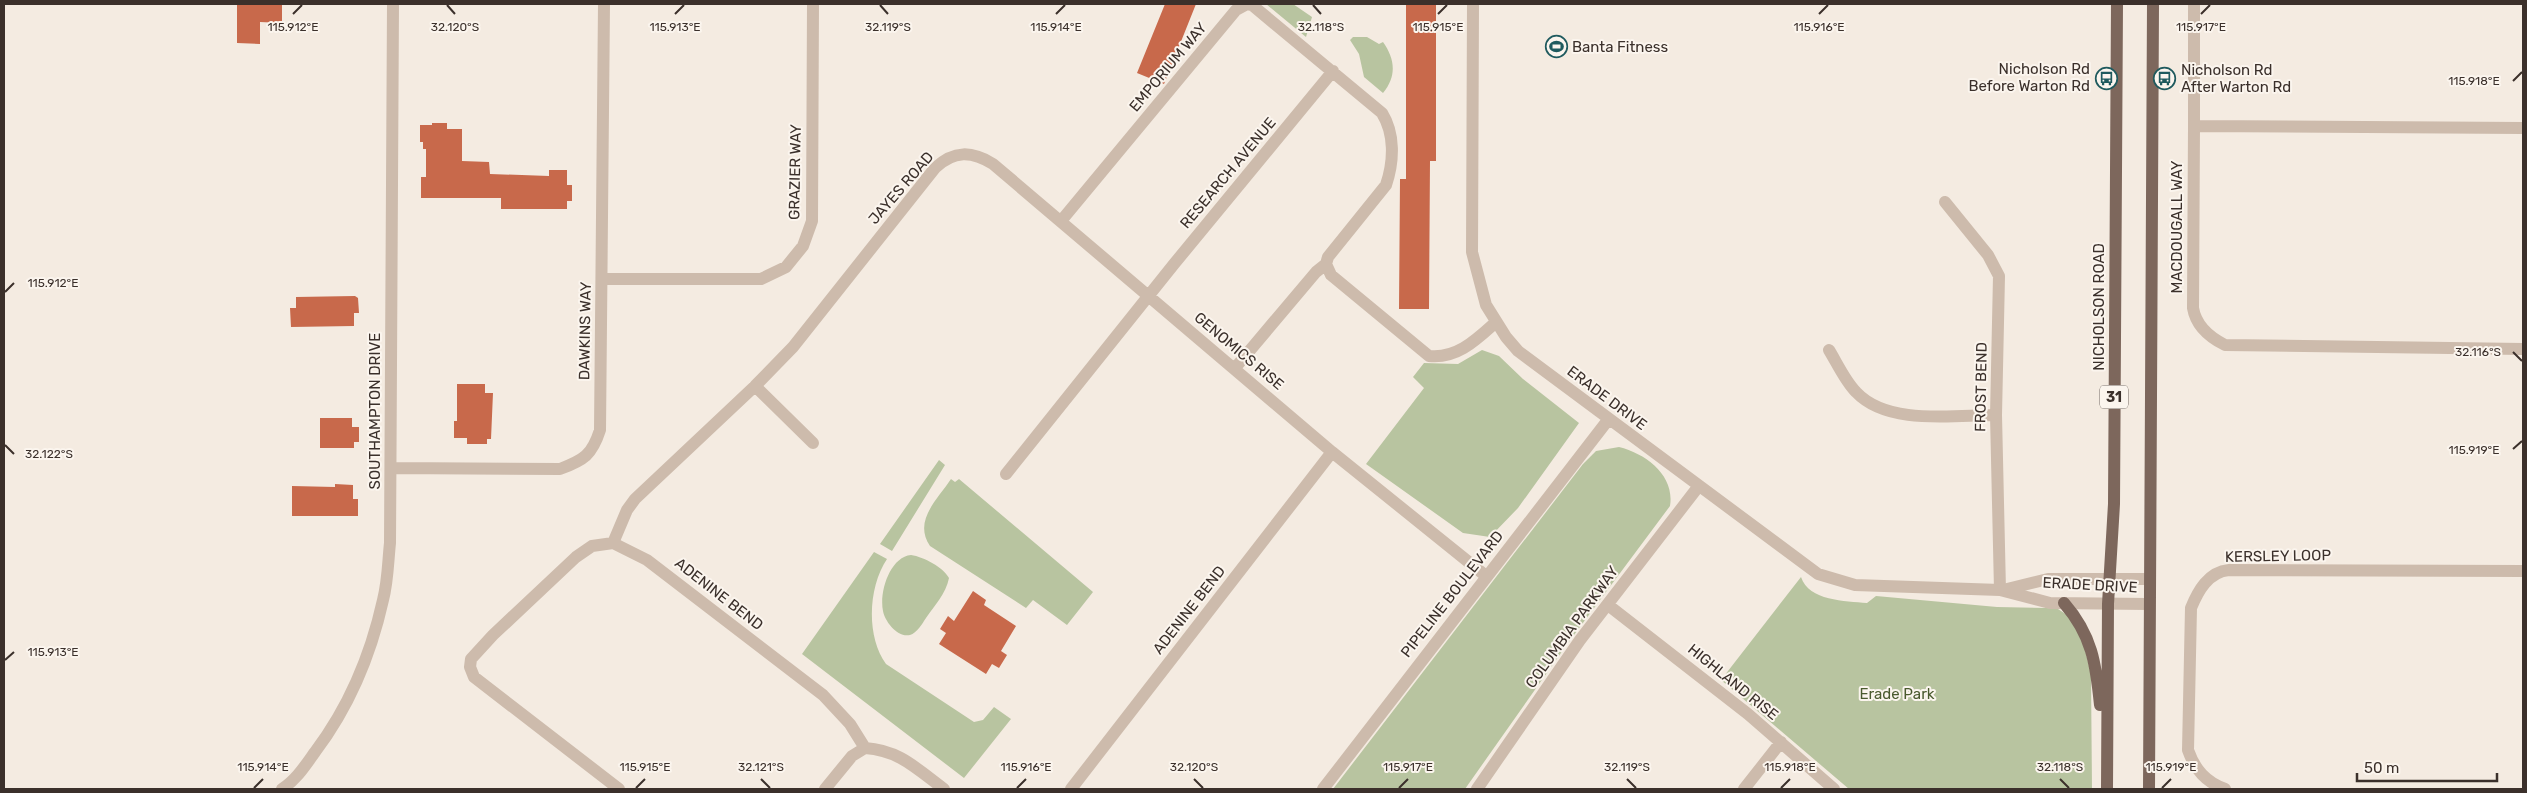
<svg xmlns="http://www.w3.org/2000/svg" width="2527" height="793" viewBox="0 0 2527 793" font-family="Rubik,sans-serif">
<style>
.green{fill:#b8c4a0}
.building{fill:#c8694b}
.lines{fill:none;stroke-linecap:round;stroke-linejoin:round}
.minor{stroke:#cdbbac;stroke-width:12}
.major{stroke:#7d675c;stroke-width:12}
.ticks{fill:none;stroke:#3b302b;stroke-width:2}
.labels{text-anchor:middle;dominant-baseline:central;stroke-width:4;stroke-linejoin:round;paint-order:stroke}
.shield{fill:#fbf5ee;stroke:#756b66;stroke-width:1}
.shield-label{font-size:14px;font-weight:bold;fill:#3b302b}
.poi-label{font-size:15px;fill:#3b302b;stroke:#fbf5ee;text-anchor:start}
.street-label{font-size:15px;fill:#3b302b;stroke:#fbf5ee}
.park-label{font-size:15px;fill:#4a5a2e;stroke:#fbf5ee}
.ticks-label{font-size:12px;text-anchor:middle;fill:#3b302b;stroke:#fbf5ee;stroke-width:4;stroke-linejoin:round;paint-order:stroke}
</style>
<rect width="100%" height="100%" fill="#f4ebe1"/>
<path class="green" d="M1266 4H1293L1312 17 1306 37Z
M1353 37H1367L1379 44 1383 42C1395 59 1397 76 1383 93L1364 77 1359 54 1350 40Z
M1482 350 1499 356 1523 379 1579 423 1518 508 1490 537 1463 533 1366 464 1424 388 1413 377 1424 363 1458 364Z
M1619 447C1647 454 1675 476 1670 506L1568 643 1465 789H1333L1583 464 1596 451Z
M939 460 945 465 892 551 880 544Z
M951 479 955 482 959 479 1093 592 1067 625 1033 600 1026 608 930 546C913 521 937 500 951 479Z
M874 552 887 559C868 587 866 637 886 664L974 722 983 720 994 707 1011 719 964 778 802 654Z
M911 555C924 557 943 567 949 578 946 594 934 606 926 618 922 624 917 633 910 635 898 638 885 622 883 611 879 592 890 557 911 555Z
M1801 577C1809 601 1845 601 1867 603L1876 596 1997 607 2047 608 2058 609 2067 615 2082 636 2091 675 2092 789H1849L1721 680Z"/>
<path class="building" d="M237 4H282V23L260 22V44L237 43Z
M1165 4H1196L1164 84 1137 73Z
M1406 4H1436V161H1430L1429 309H1399L1400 179H1406Z
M432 123H447V129H462V161L489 162 490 174 549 176V170H567V185H572V201H567V209H501V198H421V177H426V149H423V142H420V125H432Z
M355 296 358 298 359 313H354V326L291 327 290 308H296V297Z
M457 384H485V393H493L491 439H487V444H467V438H454V421H457Z
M320 418H352V427H359V442H354V448H320Z
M335 484 353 485V499H358V516H292V486L335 487Z
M973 591 986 600 984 605 1016 626 1001 651 1007 655 999 668 992 664 986 674 939 644 946 633 940 629 948 616 954 621Z"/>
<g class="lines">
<path class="minor" d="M1473 4 1472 252 1486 305 1506 337 1518 351 1818 574 1855 585 2000 590 2050 603 2149 604
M2194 126V4
M2523 128 2194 126 2193 308C2196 326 2209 337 2225 345L2523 349
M1945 202 1988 255 1999 276 1996 415 2000 590
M1061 221 1236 10 1247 4 1252 5 1382 113C1395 134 1394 161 1386 185L1328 257 1326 264 1331 275 1429 356C1457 359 1476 340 1496 322
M602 279H761L786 267 803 246 812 221 813 4
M1829 350C1837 363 1845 381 1856 392 1888 426 1954 415 1996 415
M1235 368 1316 272 1326 264
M755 386 813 443
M391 468 560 469C584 460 592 455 600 430L604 4
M1006 474 1174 264 1333 71
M613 543 627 510 635 499 755 386 793 347 935 168C954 150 972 151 993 164L1332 452 1486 576
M2003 590 2048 579H2149
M1608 605 1748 714 1834 789
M865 748C899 750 917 769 944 789
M282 789C296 780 305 766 315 752 349 707 371 654 383 600 388 581 388 561 390 543L393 4
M619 789 474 677 470 667 471 659 493 635 576 557 592 546 613 543 647 560 823 695 850 724 865 748
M825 789 852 756 865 748
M1071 789 1332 452
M1323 789 1608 420
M1477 789 1580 640 1698 487
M1744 789 1781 742
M2225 789C2206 782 2195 770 2188 750L2191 608C2198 591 2208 572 2229 570L2523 571"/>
<path class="major" d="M2064 603C2092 635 2096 664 2100 705
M2107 789 2108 604 2114 504 2117 4
M2149 789 2153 4"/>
</g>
<path class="ticks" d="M447 5 455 14M880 5 888 14M1313 5 1321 14M293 14 302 5M675 14 684 5M1056 14 1065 5M1438 14 1447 5M1819 14 1828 5M2201 14 2210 5M2513 81 2522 72M5 292 14 283M2513 352 2522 361M5 445 14 454M2513 449 2522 441M5 660 14 652M761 779 770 788M1194 779 1203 788M1627 779 1636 788M2060 779 2069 788M254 788 263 779M636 788 645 779M1017 788 1026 779M1399 788 1408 779M1781 788 1790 779M2162 788 2171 779"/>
<defs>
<symbol id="stadium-ring" viewBox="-11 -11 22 22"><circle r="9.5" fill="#fbf5ee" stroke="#1f5a5e" stroke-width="1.5"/><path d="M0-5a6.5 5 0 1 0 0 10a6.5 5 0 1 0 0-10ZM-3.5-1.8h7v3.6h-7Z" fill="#1f5a5e"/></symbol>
<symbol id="bus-ring" viewBox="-11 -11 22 22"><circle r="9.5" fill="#fbf5ee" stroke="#1f5a5e" stroke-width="1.5"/><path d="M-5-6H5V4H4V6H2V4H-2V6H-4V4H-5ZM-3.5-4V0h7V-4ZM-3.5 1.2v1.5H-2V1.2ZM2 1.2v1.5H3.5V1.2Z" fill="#1f5a5e"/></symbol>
</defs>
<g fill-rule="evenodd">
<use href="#stadium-ring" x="1544" y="34" width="25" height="25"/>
<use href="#bus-ring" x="2094" y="66" width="25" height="25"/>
<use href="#bus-ring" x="2152" y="66" width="25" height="25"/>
</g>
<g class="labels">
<rect class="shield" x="2100" y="385.5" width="28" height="23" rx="4"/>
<g class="shield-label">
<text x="2114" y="397">31</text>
</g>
<g class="poi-label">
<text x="1572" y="47">Banta Fitness</text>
<text x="2090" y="69" text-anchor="end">Nicholson Rd<tspan x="2090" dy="17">Before Warton Rd</tspan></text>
<text x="2181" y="70">Nicholson Rd<tspan x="2181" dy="17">After Warton Rd</tspan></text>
</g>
<g class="street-label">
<text transform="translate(1168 67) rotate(-50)">EMPORIUM WAY</text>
<text transform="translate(795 172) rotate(-89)">GRAZIER WAY</text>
<text transform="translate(1228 173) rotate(-50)">RESEARCH AVENUE</text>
<text transform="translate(901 188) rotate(-49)">JAYES ROAD</text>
<text transform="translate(2177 227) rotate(-90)">MACDOUGALL WAY</text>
<text transform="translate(2099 307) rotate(-90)">NICHOLSON ROAD</text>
<text transform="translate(585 331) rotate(-89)">DAWKINS WAY</text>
<text transform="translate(1239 351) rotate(40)">GENOMICS RISE</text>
<text transform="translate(1981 387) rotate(-89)">FROST BEND</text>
<text transform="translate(1607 398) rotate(37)">ERADE DRIVE</text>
<text transform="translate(375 411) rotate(-90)">SOUTHAMPTON DRIVE</text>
<text transform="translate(2278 556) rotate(-1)">KERSLEY LOOP</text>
<text transform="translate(2090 585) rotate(3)">ERADE DRIVE</text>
<text transform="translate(719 594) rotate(38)">ADENINE BEND</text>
<text transform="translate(1452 594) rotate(-52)">PIPELINE BOULEVARD</text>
<text transform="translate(1189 610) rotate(-52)">ADENINE BEND</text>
<text transform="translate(1572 627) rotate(-54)">COLUMBIA PARKWAY</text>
<text transform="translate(1733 682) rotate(39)">HIGHLAND RISE</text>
</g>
<g class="park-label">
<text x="1897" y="694">Erade Park</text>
</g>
</g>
<g class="ticks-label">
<text x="293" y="31">115.912°E</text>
<text x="675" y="31">115.913°E</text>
<text x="1056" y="31">115.914°E</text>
<text x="1438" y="31">115.915°E</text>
<text x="1819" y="31">115.916°E</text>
<text x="2201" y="31">115.917°E</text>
<text x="888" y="31">32.119°S</text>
<text x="455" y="31">32.120°S</text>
<text x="1321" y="31">32.118°S</text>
<text x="2474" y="85">115.918°E</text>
<text x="53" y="287">115.912°E</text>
<text x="2478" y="356">32.116°S</text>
<text x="2474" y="454">115.919°E</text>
<text x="49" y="458">32.122°S</text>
<text x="53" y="656">115.913°E</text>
<text x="761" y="771">32.121°S</text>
<text x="1194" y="771">32.120°S</text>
<text x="1627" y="771">32.119°S</text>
<text x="2060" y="771">32.118°S</text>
<text x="263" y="771">115.914°E</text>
<text x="645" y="771">115.915°E</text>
<text x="1026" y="771">115.916°E</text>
<text x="1408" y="771">115.917°E</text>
<text x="1790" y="771">115.918°E</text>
<text x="2171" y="771">115.919°E</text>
</g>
<rect width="2527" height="793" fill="none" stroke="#3b302b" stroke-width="10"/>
<path d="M2357 773v8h140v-8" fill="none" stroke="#3b302b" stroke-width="2.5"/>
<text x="2364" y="773" font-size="15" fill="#3b302b" stroke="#fbf5ee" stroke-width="4" paint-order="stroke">50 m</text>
</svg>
